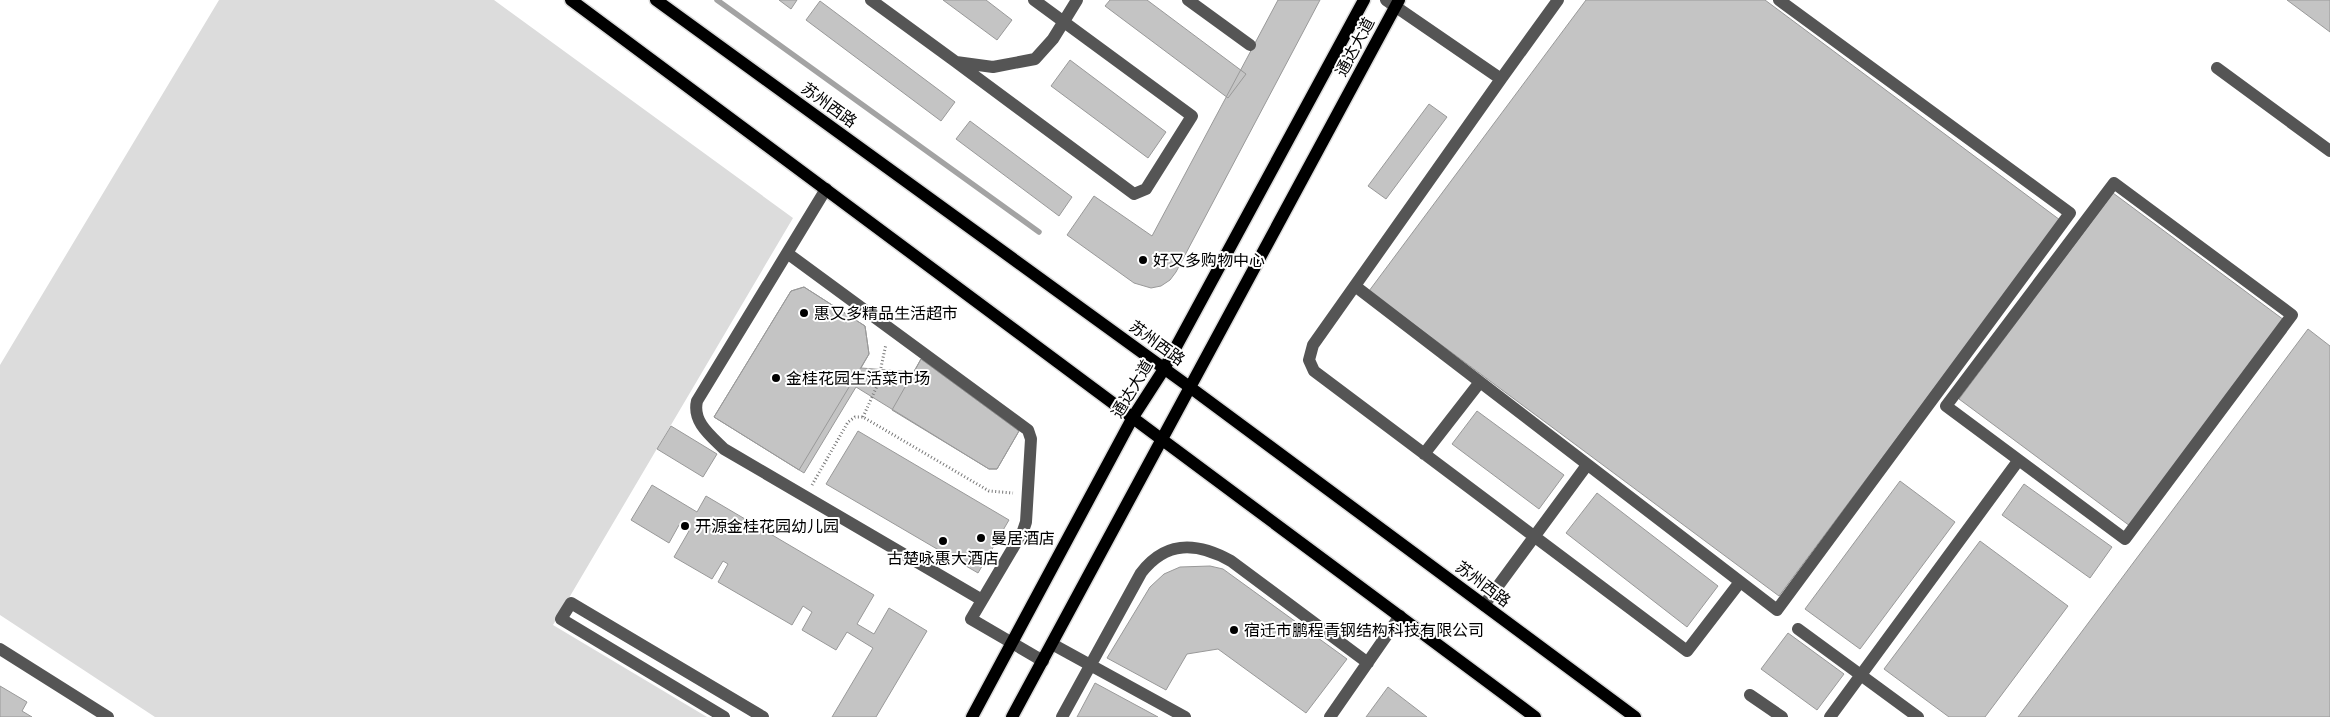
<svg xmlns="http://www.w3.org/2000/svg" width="2330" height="717" viewBox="0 0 2330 717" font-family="Poppins,'Noto Sans SC',sans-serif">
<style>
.green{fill:#dcdcdc}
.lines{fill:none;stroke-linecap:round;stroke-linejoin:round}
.stream{stroke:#a3a3a3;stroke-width:5.5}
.building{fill:#c4c4c4;stroke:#999}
.major-casing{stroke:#dbdbdb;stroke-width:15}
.path{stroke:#777;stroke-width:3;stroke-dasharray:1 2.5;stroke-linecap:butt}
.minor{stroke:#555;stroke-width:12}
.major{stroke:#000;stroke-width:12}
.poi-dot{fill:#000;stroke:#fff;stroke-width:2}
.labels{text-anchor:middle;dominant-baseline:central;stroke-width:4;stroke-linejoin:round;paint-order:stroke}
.street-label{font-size:16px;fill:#000;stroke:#fff}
.poi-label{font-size:16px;fill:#000;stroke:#fff;text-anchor:start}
</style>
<rect width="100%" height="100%" fill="#fff"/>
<path class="green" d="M219 0H494L793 218 553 625 707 717H155L0 615V365Z"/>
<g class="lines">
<path class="stream" d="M717 0 1039 232"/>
</g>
<path class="building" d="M779 0H797L791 9Z
M943 0H986L1012 20 997 40Z
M1110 0H1147L1246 74 1228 98 1105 6Z
M1278 0H1320L1176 272 1170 280 1161 286 1151 288 1134 283 1067 235 1094 196 1152 236Z
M1586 0H1765L2060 220 1779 596 1369 291Z
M2287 0H2330V32Z
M820 1 955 102 941 121 806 20Z
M1070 60 1166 132 1148 158 1051 86Z
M1429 104 1447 117 1386 199 1368 186Z
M970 121 1072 197 1059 216 956 139Z
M2113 193 2284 320 2130 526 1959 399Z
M804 287 865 326 869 354 861 368 914 372 921 359 1019 431 997 469H989L856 387 804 473 714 417 791 291Z
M804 287 865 326 869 354 799 470 714 417 791 291Z
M2308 329 2330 346V717H2018Z
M921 359 1019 431 997 469H989L892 410Z
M1477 411 1564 475 1539 509 1452 444Z
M671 426 717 454 703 477 657 449Z
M858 431 1009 520 978 573 826 484Z
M1900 481 1955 522 1860 649 1805 609Z
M2024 484 2112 547 2090 578 2002 515Z
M652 485 697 512 706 496 874 595 857 624 874 634 889 608 927 631 876 717H832L873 648 847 632 836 650 802 630 812 612 803 606 792 625 718 582 728 564 723 561 712 579 674 557 689 531 679 525 669 543 631 520Z
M1597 493 1718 586 1687 627 1566 533Z
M1980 541 2068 606 1985 717H1949L1884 669Z
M1210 566 1223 569 1347 659 1306 713 1218 649 1187 654 1166 690 1107 658 1150 587 1164 574 1180 567Z
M1788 633 1844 674 1817 710 1761 669Z
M1095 683 1158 717H1077Z
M0 686 27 702 22 711 32 717H0Z
M1388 687 1427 717H1366Z"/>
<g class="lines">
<defs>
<path id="major" d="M571 0 1535 717
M656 0 1191 388 1635 717
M972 717 1133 417 1164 369 1364 0
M1012 717 1399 0"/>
</defs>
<use href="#major" class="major-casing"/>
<path class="path" d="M863 417 877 386 886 344
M812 485 848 422 855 417H863L989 491 1013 493"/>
<path class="minor" d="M871 0 956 62 993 67 1035 59 1053 39 1077 0
M1188 0 1250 45
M1386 0 1501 79 1313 345 1309 360 1314 371 1687 651 1740 582
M956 62 1134 194 1146 189 1192 116 1034 0
M2217 68 2330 151
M1501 79 1558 0
M2114 183 2292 315 2125 539 1946 406Z
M826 189 697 401C692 422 711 436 724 449L982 600
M787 253 1028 430 1031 439 1026 522 1023 531 971 619 1043 661
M1355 286 1777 610 2070 213 1779 0
M1424 454 1480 382
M1484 605 1587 465
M1798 629 1918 717
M1052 644 1185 717
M0 649 108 717
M1750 695 1782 717
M724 717 561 619 571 603 763 717
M1062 717 1141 573C1166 540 1197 542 1231 561L1368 663
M1330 717 1400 616
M1830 717 2018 461"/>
<use href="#major" class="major"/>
</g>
<g class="poi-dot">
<circle cx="1143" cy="260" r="5"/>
<circle cx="804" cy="313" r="5"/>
<circle cx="776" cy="378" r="5"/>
<circle cx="685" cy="526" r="5"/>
<circle cx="981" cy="538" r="5"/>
<circle cx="943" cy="541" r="5"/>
<circle cx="1234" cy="630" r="5"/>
</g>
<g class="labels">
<g class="street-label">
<text transform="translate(1355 47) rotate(-62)">通达大道</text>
<text transform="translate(829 105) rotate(36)">苏州西路</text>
<text transform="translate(1157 343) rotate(36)">苏州西路</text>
<text transform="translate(1132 389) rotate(-59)">通达大道</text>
<text transform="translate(1483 584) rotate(37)">苏州西路</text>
</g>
<g class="poi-label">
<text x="1153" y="260">好又多购物中心</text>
<text x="814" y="313">惠又多精品生活超市</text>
<text x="786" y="378">金桂花园生活菜市场</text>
<text x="695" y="526">开源金桂花园幼儿园</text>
<text x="991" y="538">曼居酒店</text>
<text x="943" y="558" text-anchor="middle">古楚咏惠大酒店</text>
<text x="1244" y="630">宿迁市鹏程青钢结构科技有限公司</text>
</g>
</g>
</svg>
